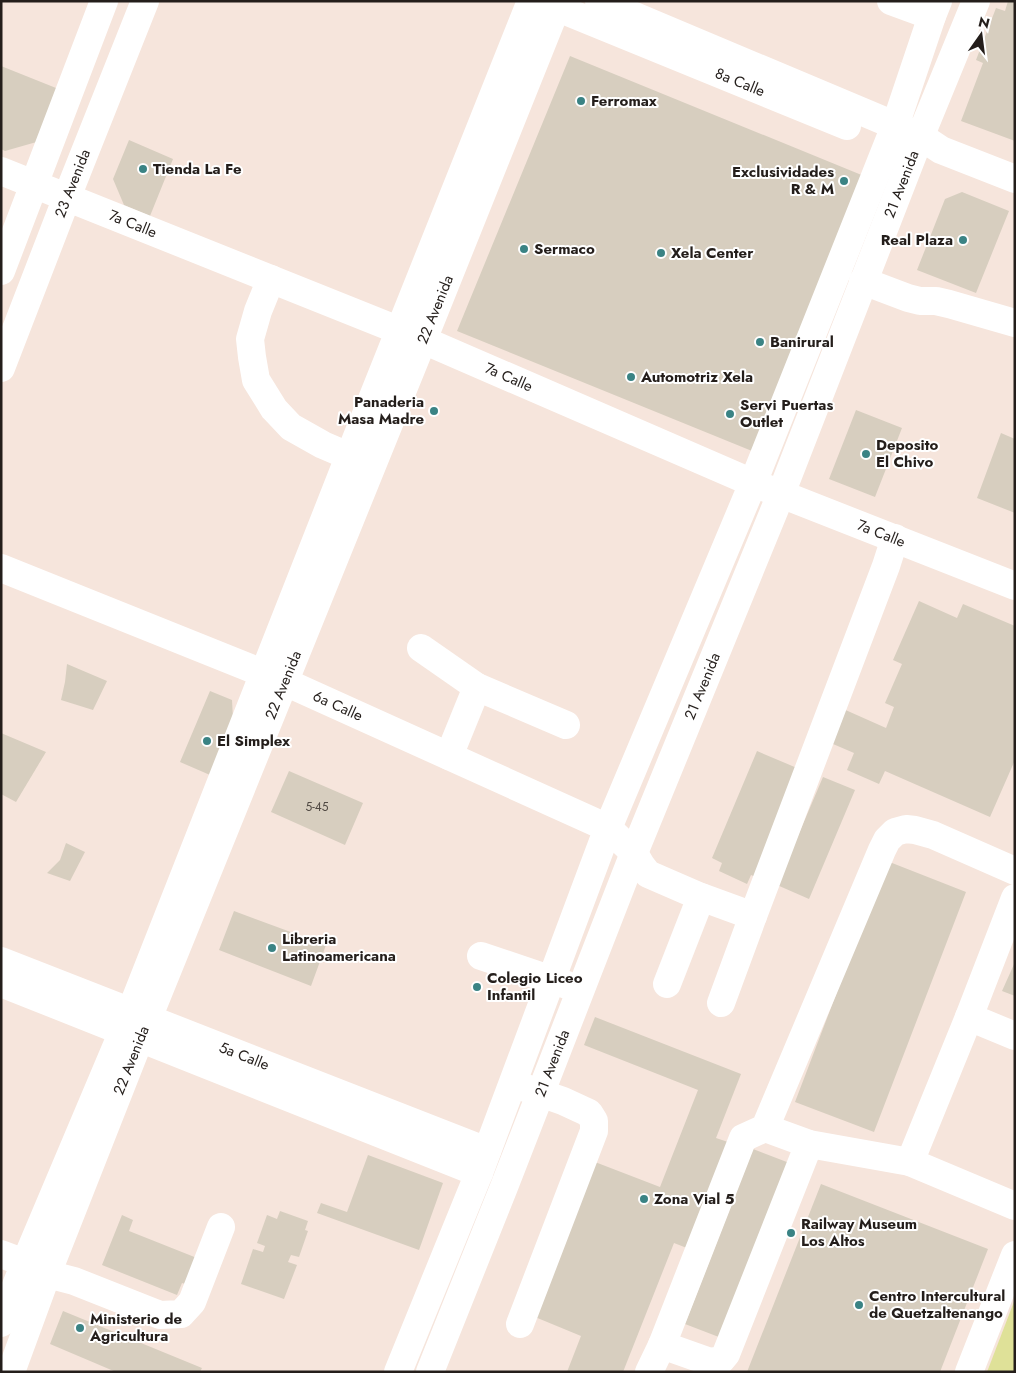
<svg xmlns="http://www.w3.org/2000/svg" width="1016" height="1373" viewBox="0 0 1016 1373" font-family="Jost,sans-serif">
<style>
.green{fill:#dfe198}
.building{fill:#d7cebf}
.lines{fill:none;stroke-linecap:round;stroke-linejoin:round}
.minor{stroke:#fff;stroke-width:28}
.major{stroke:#fff;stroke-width:28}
.poi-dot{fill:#3a8384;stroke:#fff;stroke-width:2}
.labels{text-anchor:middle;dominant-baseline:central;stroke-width:4;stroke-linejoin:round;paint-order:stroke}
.number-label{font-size:12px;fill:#514a44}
.street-label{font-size:15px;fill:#241e1b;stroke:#fff}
.poi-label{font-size:15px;font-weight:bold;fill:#241e1b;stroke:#fff;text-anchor:start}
</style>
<rect width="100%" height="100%" fill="#f6e5dc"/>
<path class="green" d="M1015 1299V1372H987Z"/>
<path class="building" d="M1008 1H1015V141L961 121 983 63 976 60 996 8 1005 11Z
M570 56 864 176 752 451 457 331Z
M1 66 61 90 40 141 5 151 1 149Z
M129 140 173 159 150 216 124 205 113 179Z
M962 192 1009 211 976 293 917 270 945 199Z
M856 410 902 428 875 497 829 479Z
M1001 433 1015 439V513L977 498Z
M919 601 957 618 963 604 1015 626V760L990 817 885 771 879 784 847 770 854 753 826 741 841 708 886 728 894 707 885 703 902 664 893 660Z
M67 664 107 681 93 710 61 700 65 682Z
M210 691 232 700 233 719 210 775 180 762Z
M1 733 46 752 16 802 1 794Z
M757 751 804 771 758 878 751 875 747 884 719 871 722 863 712 858Z
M289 771 363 803 345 845 271 812Z
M823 777 855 790 809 899 777 885Z
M66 843 85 852 70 881 47 873 60 860Z
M887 861 966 892 874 1132 795 1102Z
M234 911 326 945 311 986 219 950Z
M1015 962V996L1002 991Z
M595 1017 741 1074 716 1138 734 1144 692 1250 674 1243 623 1372H567L581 1336 535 1317 595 1162 660 1187 698 1090 584 1045Z
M753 1149 792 1164 724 1339 685 1324Z
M368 1155 443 1183 419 1250 317 1213 321 1203 347 1212Z
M821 1184 988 1249 940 1372H747Z
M280 1211 308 1221 305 1230 308 1231 299 1257 291 1255 288 1262 297 1265 284 1299 241 1284 253 1249 263 1252 265 1246 257 1243 267 1215 277 1219Z
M122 1215 133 1220 129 1231 202 1260 191 1286 182 1283 177 1295 102 1265Z
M63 1311 202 1368 200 1372H116L50 1344Z"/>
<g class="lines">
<g class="minor">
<path id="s1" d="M541 1 847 126"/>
<path d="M599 1 920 136 941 150 1015 179"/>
<path d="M891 1 932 16"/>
<path d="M1 271 104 1"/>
<path d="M271 279 258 311 250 339 252 357 256 380 274 409 291 427 323 445 365 463"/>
<path d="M863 281 908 298 920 301H936L949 304 1015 323"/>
<path id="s2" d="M1 368 67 197 145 1"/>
<path id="s3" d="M1 568 285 682 608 828 634 853 641 865 648 874 701 897 753 916 721 1003"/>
<path d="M421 648 477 687 449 756"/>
<path d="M477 687 566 725"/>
<path d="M1015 898 969 1017 1015 1036"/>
<path d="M753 916 886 566 895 538"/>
<path d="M481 956 567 985"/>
<path id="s4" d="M1 961 487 1151"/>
<path d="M1 983 479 1173"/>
<path d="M667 984 701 897"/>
<path d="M969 1017 910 1162 1015 1206"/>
<path d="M765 1128 809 1144 910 1162"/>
<path d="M1 1254 25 1263 47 1274 74 1281 160 1315 181 1314 192 1302 221 1227"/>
<path d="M1 1323 25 1263 123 1031 349 457 531 1"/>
<path d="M520 1324 594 1131V1121L589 1113 563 1101 523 1087"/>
<path d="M662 1345 710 1362 721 1360 726 1354 809 1144"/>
<path id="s5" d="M11 1372 47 1274 140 1038 423 340 559 1"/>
<path d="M398 1372 479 1173 608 828 753 483 895 126 932 16 938 1"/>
<path id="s6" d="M430 1372 504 1187 634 853 781 494 914 152 976 1"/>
<path d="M649 1372 662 1345 743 1138 765 1128 882 850 887 840 895 832 906 829 915 830 933 835 1015 871"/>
<path d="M969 1372 1015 1255"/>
</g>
<path class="major" id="s7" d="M1 171 423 340 753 483 1015 586"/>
</g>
<g class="poi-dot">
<circle cx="581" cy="101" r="5"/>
<circle cx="143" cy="169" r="5"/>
<circle cx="844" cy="181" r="5"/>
<circle cx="963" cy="240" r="5"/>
<circle cx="524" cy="249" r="5"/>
<circle cx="661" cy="253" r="5"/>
<circle cx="760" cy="342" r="5"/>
<circle cx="631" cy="377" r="5"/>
<circle cx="434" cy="411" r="5"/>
<circle cx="730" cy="414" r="5"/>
<circle cx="866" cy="454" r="5"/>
<circle cx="207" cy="741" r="5"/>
<circle cx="272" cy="948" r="5"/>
<circle cx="477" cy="987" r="5"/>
<circle cx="644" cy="1199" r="5"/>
<circle cx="791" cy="1233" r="5"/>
<circle cx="859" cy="1305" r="5"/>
<circle cx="80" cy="1328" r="5"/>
</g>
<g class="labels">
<g class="number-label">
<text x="317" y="807">5-45</text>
</g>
<g class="street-label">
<text stroke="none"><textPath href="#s1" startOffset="215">8a Calle</textPath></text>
<text stroke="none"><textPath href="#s2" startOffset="198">23 Avenida</textPath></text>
<text stroke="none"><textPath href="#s6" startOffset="1278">21 Avenida</textPath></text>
<text stroke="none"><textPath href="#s7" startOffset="142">7a Calle</textPath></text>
<text stroke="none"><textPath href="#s5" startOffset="1144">22 Avenida</textPath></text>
<text stroke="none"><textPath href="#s7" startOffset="548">7a Calle</textPath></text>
<text stroke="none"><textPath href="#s7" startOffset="952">7a Calle</textPath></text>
<text stroke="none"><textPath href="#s5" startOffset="739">22 Avenida</textPath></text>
<text stroke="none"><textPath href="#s6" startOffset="738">21 Avenida</textPath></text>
<text stroke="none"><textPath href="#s3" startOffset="364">6a Calle</textPath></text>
<text stroke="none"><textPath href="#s4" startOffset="261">5a Calle</textPath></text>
<text stroke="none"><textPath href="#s5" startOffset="334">22 Avenida</textPath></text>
<text stroke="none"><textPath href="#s6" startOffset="332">21 Avenida</textPath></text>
</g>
<g class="poi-label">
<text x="591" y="101">Ferromax</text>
<text x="153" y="169">Tienda La Fe</text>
<text x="834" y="172" text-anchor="end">Exclusividades<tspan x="834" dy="17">R &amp; M</tspan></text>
<text x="953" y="240" text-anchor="end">Real Plaza</text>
<text x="534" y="249">Sermaco</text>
<text x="671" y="253">Xela Center</text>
<text x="770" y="342">Banirural</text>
<text x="641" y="377">Automotriz Xela</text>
<text x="424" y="402" text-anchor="end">Panaderia<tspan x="424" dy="17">Masa Madre</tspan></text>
<text x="740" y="405">Servi Puertas<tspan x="740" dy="17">Outlet</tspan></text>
<text x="876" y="445">Deposito<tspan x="876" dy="17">El Chivo</tspan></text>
<text x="217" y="741">El Simplex</text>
<text x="282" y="939">Libreria<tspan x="282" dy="17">Latinoamericana</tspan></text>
<text x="487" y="978">Colegio Liceo<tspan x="487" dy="17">Infantil</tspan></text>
<text x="654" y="1199">Zona Vial 5</text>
<text x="801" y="1224">Railway Museum<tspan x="801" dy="17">Los Altos</tspan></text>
<text x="869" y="1296">Centro Intercultural<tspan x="869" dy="17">de Quetzaltenango</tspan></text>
<text x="90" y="1319">Ministerio de<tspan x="90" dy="17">Agricultura</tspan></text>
</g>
</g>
<rect width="1016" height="1373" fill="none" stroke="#241e1b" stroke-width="5"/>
<g transform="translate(981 35) rotate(14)" stroke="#ffffff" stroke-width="4" paint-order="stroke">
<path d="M0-4L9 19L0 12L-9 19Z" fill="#241e1b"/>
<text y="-8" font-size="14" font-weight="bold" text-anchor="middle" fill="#241e1b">N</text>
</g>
</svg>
